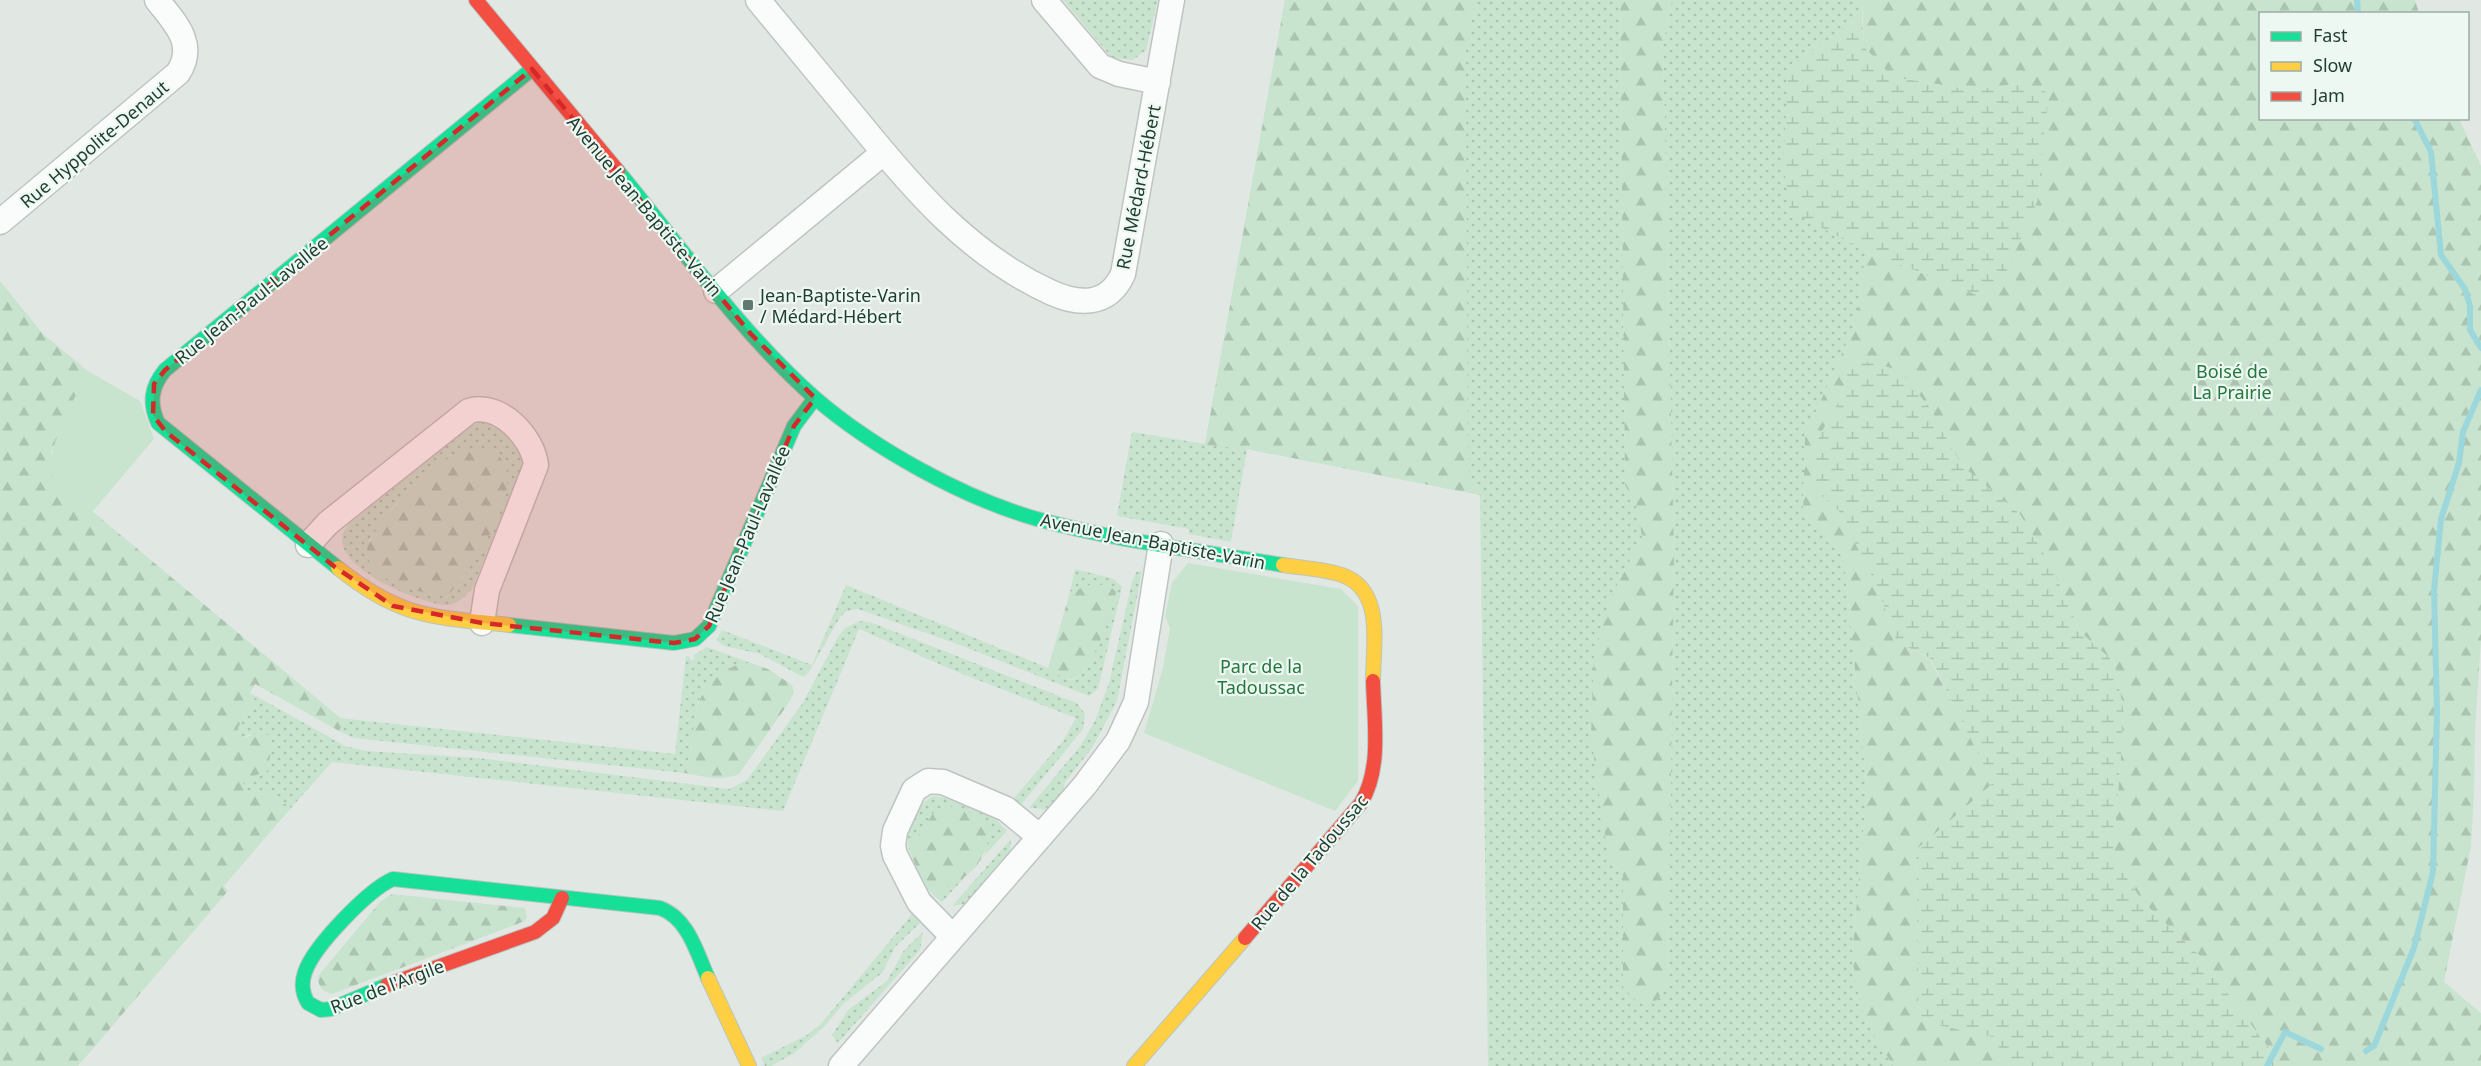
<svg xmlns="http://www.w3.org/2000/svg" width="2481" height="1066" viewBox="0 0 2481 1066" font-family="'Noto Sans',sans-serif">
<style>
.grass{fill:url(#grass-dots);fill-rule:evenodd}
.forest{fill:url(#forest-firs)}
.wetland{fill:url(#wetland-marsh)}
.green{fill:#c8e3ce}
.lines{fill:none;stroke-linecap:round;stroke-linejoin:round}
.stream{stroke:#9cd8db;stroke-width:6}
.street-casing{stroke:#bec5c1;stroke-width:27}
.fast-casing{stroke:#bac4c0;stroke-width:16}
.slow-casing{stroke:#bac4c0;stroke-width:16}
.jam-casing{stroke:#bac4c0;stroke-width:16}
.street{stroke:#fafcfb;stroke-width:24}
.fast{stroke:#16e098;stroke-width:14}
.slow{stroke:#ffcf43;stroke-width:14}
.jam{stroke:#f24e42;stroke-width:14}
.marked{fill:#d62828;fill-opacity:0.2;stroke:#d62828;stroke-width:4.5;stroke-dasharray:12 8;stroke-linejoin:round}
.poi-dot{fill:#627870;stroke:#eef8f2;stroke-width:2}
.labels{text-anchor:middle;dominant-baseline:central;stroke-width:4.5;stroke-linejoin:round;paint-order:stroke}
.street-label{font-size:18px;fill:#1e3c31;stroke:#eef8f2}
.poi-label{font-size:18px;fill:#1e3c31;stroke:#eef8f2;text-anchor:start}
.park-label{font-size:18px;fill:#24773d;stroke:#eef8f2}
</style>
<defs>
<pattern id="grass-dots" width="8" height="8" patternUnits="userSpaceOnUse" patternTransform="scale(1.5)"><rect width="8" height="8" fill="#c8e3ce"/><path d="M2 2h.1M6 6h.1" fill="none" stroke="#abc4b1" stroke-width="1.8" stroke-linecap="round"/></pattern>
<pattern id="forest-firs" width="22" height="20" patternUnits="userSpaceOnUse" patternTransform="scale(1.5)"><rect width="22" height="20" fill="#c8e3ce"/><path d="M5 1l3.5 6h-7zM16 11l3.5 6h-7z" fill="#abc4b1"/></pattern>
<pattern id="wetland-marsh" width="20" height="14" patternUnits="userSpaceOnUse" patternTransform="scale(1.5)"><rect width="20" height="14" fill="#c8e3ce"/><path d="M1 5h8M5 5V1M11 12h8M15 12V8" fill="none" stroke="#abc4b1"/></pattern>
</defs>
<rect width="100%" height="100%" fill="#e1e8e4"/>
<path class="grass" d="M1063 0H1158L1146 50 1133 60 1112 58Z
M1285 0H1620L1625 485 1637 506 1642 537 1611 597 1608 857 1623 873V987L1668 986 1674 554 1663 44 1672 0H1862V16L1789 66 1790 211 1866 251 1856 322 1805 436 1803 509 1843 548 1867 790 1852 958 1863 1016 1893 1066H1488L1480 495 1247 449 1231 542 1189 534V529L1117 516 1132 432 1205 444Z
M483 421C497 425 521 444 522 461 522 465 520 471 519 475L472 589C465 597 455 606 444 605 417 602 315 561 349 524L471 426ZM458 452 507 483C502 518 480 549 462 579L368 541 396 504Z
M1075 569 1114 579 1122 587 1098 689 1089 696 960 645 858 609 847 611 840 617 809 672 803 677 760 654 725 646 716 640 722 630 812 665 846 585 1048 668 1069 680 1076 679 1085 670 1100 639 1093 584 1070 592Z
M1142 571 1117 701 1092 748 1065 782 1063 794 1046 809 1029 808 1081 745 1095 721 1109 683 1132 582 1136 572Z
M860 621 870 622 1077 703 1085 714 1083 729 1021 805 1014 798 1063 741 1076 718 955 671 859 629 783 811 332 762 291 808 272 795 247 792 242 788 244 780 267 771C270 759 273 747 268 735H248L238 741 233 736 256 696 345 746 366 751 478 758 729 789 747 780 802 704 838 637 845 628Z
M707 647 751 663C738 664 732 667 721 675 689 698 700 712 690 745L691 752 684 773 354 738 339 731 344 722 339 718 675 754 686 656H689L691 661 695 659 694 655Z
M933 796 942 797 994 817 1007 831 942 902 934 896C954 883 975 873 986 852L925 826 909 850C904 833 917 804 933 796Z
M1011 839 1010 855 970 903 952 906Z
M912 914 920 923 895 947 882 973 843 1004 824 1027 793 1054 771 1066H765L761 1058 807 1035 821 1024Z
M923 932 920 950 838 1043 832 1035 848 1010 887 981 904 950Z"/>
<path class="forest" d="M1285 0H1476L1466 51 1468 477 1480 495 1247 449 1205 445Z
M1620 0H1672L1663 44 1674 554 1668 987 1655 1002H1637L1623 987V873L1608 857 1591 736 1594 655 1611 597 1642 537 1637 506 1625 485Z
M1862 0H2415L2419 13 2260 14V118L2459 119 2481 166V640L2475 730 2474 796 2471 846 2444 982 2481 1013V1066H2282L2199 955 2142 901 2113 857 2124 713 2114 662 2080 632 2052 567 2019 513 1962 466 1929 407 1853 358 1838 403 1814 446 1815 490 1839 511 1877 586 1897 642 1929 658 1994 783 1916 850 1919 1020 1993 1037 2009 1066H1893L1863 1016 1852 958 1867 790 1843 548 1803 510 1805 436 1856 322 1866 251 1977 295 2037 202 2049 93 2024 83 1974 90 1892 77 1864 47Z
M0 281 43 334 88 371 51 453 56 481 344 721 339 731 255 684 250 693 256 696 233 736 238 740 261 732 268 735C273 746 270 759 267 771L244 780 242 788 247 792 272 795 291 808 224 886 228 891 78 1066H0Z
M476 447C549 456 475 564 450 593 429 595 412 591 393 582 382 577 367 565 367 552 366 528 436 463 458 452 463 450 470 449 476 447Z
M1093 584 1110 586 1116 592C1113 609 1091 676 1073 679 1065 681 1054 672 1048 668L1070 592Z
M751 663 768 669 792 685 794 692 790 701 739 774C722 782 702 776 684 773L691 752 690 745C699 715 691 700 717 677 729 667 736 664 751 663Z
M950 806 981 816 991 828C982 872 969 874 934 896L924 885 909 850 934 812Z
M392 894 525 908 527 917 525 921 332 994C322 991 318 987 318 976L380 902Z"/>
<path class="wetland" d="M1862 16 1864 47 1892 77 1974 90 2024 83 2049 93 2037 202 1999 288 1977 295 1866 251 1790 211 1783 162 1789 66Z
M1853 358 1899 370 1929 407 1962 466 2019 513 2052 567 2080 632 2114 662 2124 713 2113 857 2142 901 2199 955 2282 1066H2009L1993 1037 1919 1021 1916 850 1993 783 1930 658 1897 642 1877 586 1839 511 1815 490 1814 446 1838 403Z"/>
<path class="green" d="M88 371 140 401 154 439 92 512C79 501 58 489 52 474 43 452 78 393 88 371Z
M1188 563 1341 589 1358 606V781L1335 811 1144 733 1163 668 1170 628 1165 616 1172 583Z"/>
<g class="lines">
<path class="stream" d="M2357 0 2358 14
M2414 118 2431 152 2441 255 2465 289 2470 306V330L2481 348
M2366 1051 2374 1046 2414 948 2433 872 2437 711 2434 590 2441 519 2459 463 2463 432 2481 390
M2267 1066 2285 1032 2321 1049"/>
<defs>
<path id="street" d="M758 0C791 40 824 80 857 120 913 189 968 254 1050 292 1078 305 1108 307 1123 274L1172 0
M1044 0 1100 66 1119 74 1158 82
M0 222 178 73C197 44 175 23 157 0
M716 291 883 153
M308 545 328 523 469 411C499 401 533 437 536 465L487 590 482 623
M953 937 919 902 895 855 893 846 895 831 914 790 928 781 943 782 1006 809 1040 837
M841 1066 1085 785 1118 741 1136 702 1161 544"/>
<path id="fast" d="M618 171C679 245 743 335 815 398 873 448 963 498 1037 519 1117 541 1201 551 1283 565
M338 568 158 423C149 403 151 387 165 370L532 69
M509 625 674 643 695 639 709 626 794 426 815 398
M387 985 331 1009 321 1010 308 1003C302 993 301 983 305 972 314 946 368 890 393 879L660 908C688 918 697 953 708 978"/>
<path id="slow" d="M1283 565C1302 568 1324 569 1342 575 1385 590 1373 646 1373 681
M338 568C400 618 432 617 509 625
M708 978 749 1066
M1134 1066 1245 938"/>
<path id="jam" d="M476 0 618 171
M1245 938 1361 803C1382 768 1374 721 1373 681
M387 985 535 932 553 918 562 898"/>
</defs>
<use href="#street" class="street-casing"/>
<use href="#fast" class="fast-casing"/>
<use href="#slow" class="slow-casing"/>
<use href="#jam" class="jam-casing"/>
<use href="#street" class="street"/>
<use href="#fast" class="fast"/>
<use href="#slow" class="slow"/>
<use href="#jam" class="jam"/>
</g>
<path class="marked" d="M532 69 751 334 815 398 794 426 709 626 695 639 674 643 482 623 393 606 335 567 166 432 153 415 154 384 165 370Z"/>
<rect class="poi-dot" x="742" y="299" width="12" height="12" rx="3"/>
<g class="labels">
<g class="street-label">
<text transform="translate(94 144) rotate(-40)">Rue Hyppolite-Denaut</text>
<text transform="translate(1138 187) rotate(-79)">Rue Médard-Hébert</text>
<text transform="translate(645 206) rotate(50)">Avenue Jean-Baptiste-Varin</text>
<text transform="translate(251 300) rotate(-39)">Rue Jean-Paul-Lavallée</text>
<text transform="translate(747 534) rotate(-67)">Rue Jean-Paul-Lavallée</text>
<text transform="translate(1153 541) rotate(11)">Avenue Jean-Baptiste-Varin</text>
<text transform="translate(1309 862) rotate(-50)">Rue de la Tadoussac</text>
<text transform="translate(387 986) rotate(-21)">Rue de l'Argile</text>
</g>
<g class="poi-label">
<text x="760" y="295">Jean-Baptiste-Varin<tspan x="760" dy="21">/ Médard-Hébert</tspan></text>
</g>
<g class="park-label">
<text x="2232" y="371">Boisé de<tspan x="2232" dy="21">La Prairie</tspan></text>
<text x="1261" y="666">Parc de la<tspan x="1261" dy="21">Tadoussac</tspan></text>
</g>
</g>
<rect x="2259" y="12" width="210" height="108" fill="#eef8f2" stroke="#9bada5" stroke-width="1.5"/>
<rect x="2271" y="32" width="30" height="9" fill="#16e098" stroke="#9bada5" stroke-width="1.5"/>
<text x="2313" y="42" font-size="18" fill="#1e3c31">Fast</text>
<rect x="2271" y="62" width="30" height="9" fill="#ffcf43" stroke="#9bada5" stroke-width="1.5"/>
<text x="2313" y="72" font-size="18" fill="#1e3c31">Slow</text>
<rect x="2271" y="92" width="30" height="9" fill="#f24e42" stroke="#9bada5" stroke-width="1.5"/>
<text x="2313" y="102" font-size="18" fill="#1e3c31">Jam</text>
</svg>
